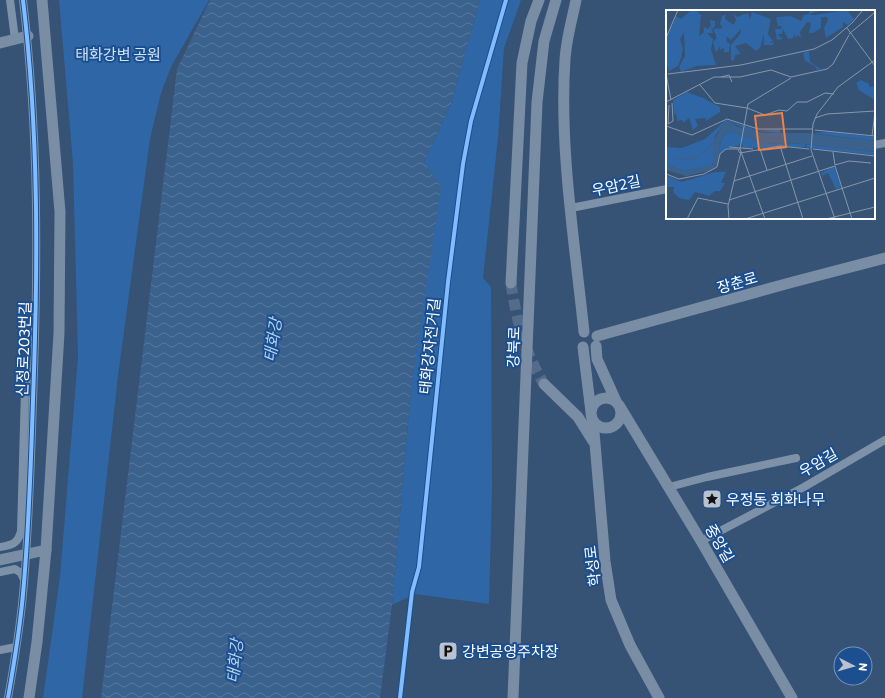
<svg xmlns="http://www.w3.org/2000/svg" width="885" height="698" viewBox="0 0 885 698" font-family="Commissioner,'Noto Sans KR',sans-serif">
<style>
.green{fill:#2f66a5}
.water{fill:url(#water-waves)}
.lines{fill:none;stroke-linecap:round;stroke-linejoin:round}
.secondary-tunnel{stroke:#546c89;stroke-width:11;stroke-dasharray:11 5.5;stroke-linecap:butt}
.street{stroke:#7d92a8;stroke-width:8}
.secondary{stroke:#798da4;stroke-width:11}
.secondary-bridge{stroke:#798da4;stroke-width:11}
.cycleway-casing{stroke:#1b4f8f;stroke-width:6}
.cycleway{stroke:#80bcff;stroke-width:4}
.labels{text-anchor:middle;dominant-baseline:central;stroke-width:4;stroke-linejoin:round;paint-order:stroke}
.park-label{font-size:15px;fill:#cfe3fa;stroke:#1b4f8f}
.street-label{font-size:15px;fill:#fff;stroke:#1b4f8f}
.poi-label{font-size:15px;fill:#fff;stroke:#1b4f8f;text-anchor:start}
.water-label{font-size:16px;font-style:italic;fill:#b5d3f5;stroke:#1b4f8f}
.inset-road{fill:none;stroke:#8697ac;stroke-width:1}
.view{fill:#ee8249;fill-opacity:0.15;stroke:#ee8249;stroke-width:2}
.inset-edge{fill:none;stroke:#fff;stroke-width:2}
</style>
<defs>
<pattern id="water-waves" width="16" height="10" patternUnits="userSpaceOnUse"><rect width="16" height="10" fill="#3b618d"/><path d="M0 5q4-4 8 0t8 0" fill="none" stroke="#58799e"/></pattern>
</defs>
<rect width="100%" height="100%" fill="#365274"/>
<path class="green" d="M59 0H209L171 67 161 93 150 139 118 376 82 698H43L60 576 78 357 73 163Z
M480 0H521L504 48 498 138 483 278 491 287 492 490 489 604 415 594 392 605 411 389 440 187 424 162 451 104Z"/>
<path class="water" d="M210 0H480L451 104 424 162 441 187 411 389 392 605 380 698H101L177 69Z"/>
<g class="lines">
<path class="secondary-tunnel" d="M511 283C516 319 525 353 544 384"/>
<path class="street" d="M10 0 15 39
M874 145 885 143
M571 208 667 189
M669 487 707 477 796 458
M701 541 804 487 885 440
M0 547C12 545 18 544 21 531L25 390 31 371
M0 572 15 569 21 573 24 580
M0 650 16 647
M8 698C14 664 20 628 23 594 29 529 31 465 33 400 38 267 39 133 23 0"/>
<path class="secondary" d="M576 0C572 20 566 40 565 60 559 147 575 245 584 332
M0 43 28 36
M511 283 522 63 531 21 539 0
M597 336 793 282 885 258
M596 346 597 359 616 401
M583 347 591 412
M544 384 578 417 593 441
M591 413a15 15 0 1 1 30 0a15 15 0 1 1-30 0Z
M619 405 701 541 792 698
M593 420 605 561 611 600 630 645 659 698
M29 698 37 642 46 550 59 333 60 212 42 0
M513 698 537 102 544 41 556 0"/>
<path class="secondary-bridge" d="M0 560 46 550"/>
<defs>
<path id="cycleway" d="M8 698C14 664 20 628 23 594 29 529 31 465 33 400 38 267 39 133 23 0
M400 698 412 592 419 567 448 282 463 164 471 121 506 0"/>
</defs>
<use href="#cycleway" class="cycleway-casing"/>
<use href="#cycleway" class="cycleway"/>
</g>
<defs>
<symbol id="sight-square" viewBox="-11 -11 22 22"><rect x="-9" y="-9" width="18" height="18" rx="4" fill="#b9c2ce" stroke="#1b4f8f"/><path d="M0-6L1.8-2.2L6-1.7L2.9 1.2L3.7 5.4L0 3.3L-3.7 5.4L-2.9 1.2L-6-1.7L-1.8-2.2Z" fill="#111"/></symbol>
<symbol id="parking-square" viewBox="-11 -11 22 22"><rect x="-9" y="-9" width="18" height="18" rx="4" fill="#b9c2ce" stroke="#1b4f8f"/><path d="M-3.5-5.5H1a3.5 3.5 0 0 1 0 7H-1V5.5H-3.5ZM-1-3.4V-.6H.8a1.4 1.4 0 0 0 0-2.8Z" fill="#111"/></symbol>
</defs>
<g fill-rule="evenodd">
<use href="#sight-square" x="701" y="488" width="22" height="22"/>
<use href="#parking-square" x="437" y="640" width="22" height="22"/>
</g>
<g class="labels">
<g class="park-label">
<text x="118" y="54">태화강변 공원</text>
</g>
<g class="street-label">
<text transform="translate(616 185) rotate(-12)">우암2길</text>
<text transform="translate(737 282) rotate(-16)">장춘로</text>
<text transform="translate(429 346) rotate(-84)">태화강자전거길</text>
<text transform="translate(513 347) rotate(-88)">강북로</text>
<text transform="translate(23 349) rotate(-88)">신정로203번길</text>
<text transform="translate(818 462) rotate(-30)">우암길</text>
<text transform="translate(720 543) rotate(60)">중앙길</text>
<text transform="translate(592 566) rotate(-97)">학성로</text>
</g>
<g class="poi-label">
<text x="726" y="499">우정동 회화나무</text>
<text x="462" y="651">강변공영주차장</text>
</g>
<g class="water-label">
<text transform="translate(272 340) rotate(-82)">태화강</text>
<text transform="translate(234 661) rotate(-84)">태화강</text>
</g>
</g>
<g transform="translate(666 10)">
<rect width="209" height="209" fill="#365274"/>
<path d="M143 41 144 52 155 59 151 60 149 56 139 51 137 43ZM60 110 93 121 114 119V123L83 120 63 112 56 116 49 126 48 152 43 157 18 161 0 154V137L16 138 39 129ZM64 121 96 133 139 134V137L77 138 76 131 72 136 61 138 52 146 55 130 60 123ZM165 122 209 127V131L145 123ZM140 134 209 142V145L144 138 140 137ZM168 156 175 177 170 179 162 163 157 165V169L155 163Z" fill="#2f66a5"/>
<path d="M25 0H30L35 5 33 26 38 22V17L42 19 45 15 43 10 49 11V16L47 19 45 17 47 23H41L47 29 45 39 50 55 30 56 15 62 13 57 19 46 18 22 14 29 17 39 15 48 12 56 3 61 0 51V30L10 6 15 9ZM143 0H155L143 4 148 5 181 0 188 9 182 15 177 12V17L160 28 158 18 162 10 161 7H155V18L147 23H143L145 13 141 12 134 22 135 29 132 25 129 28V23L127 28 122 29 117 19 116 24H111L117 29 111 30 109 19H115L116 16H112L110 7 125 6 135 11 138 5 143 4ZM86 2 105 9 102 24 107 31 102 34 108 32 107 35H98V24L94 38 90 41 80 33 69 36 75 44 69 45 68 50 65 51V35L74 24 75 19 65 30 60 26 61 32 64 34 63 42H58V38L54 40V36L50 43 47 32 51 28 47 19 57 18 54 14 56 6 60 4 59 9 68 15 70 10 67 3 71 7 82 3 84 9ZM195 70 203 74V77L209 76V90L193 80 190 73ZM21 82 37 88 40 83 37 88 54 97V102L40 111V108L29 109 32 116 27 120 23 108 17 113 16 110 11 111 10 104 8 105 7 90ZM46 144 48 147 47 152 40 157 17 160 0 154V148L16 156H25L44 151ZM49 162H60L55 173H59L54 181H49L43 186 29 182 23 190 13 188 7 182 8 177H0V165L16 172Z" fill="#2f66a5"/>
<path d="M63 112 72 117 97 123H141L209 131V142L140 134 95 133 64 121 60 123 54 132 53 152 47 160 20 166 0 160V154L18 161 47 154V135L31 148 25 150 7 149 2 148 0 146 8 149 31 147 46 134 56 116Z" fill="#3b618d"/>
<path class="inset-road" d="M200 10 209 2M181 18 209 56M183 24 201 9M0 28 12 0M0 64 5 90M2 64 75 55 148 39 166 30 186 13 197 0M55 67 63 65 66 72M34 75 49 93 81 98 99 105 113 100 121 101 131 92H141L159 83 168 84M0 92 48 67H74L105 60 125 67 161 59 167 54 183 25M149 108 161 104 209 101M2 114 7 111 6 93M2 114 3 95M0 116 26 125 61 109 92 119H146M149 120 209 126M206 126 209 102M114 136 137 209M63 137 87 139M74 139 82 94 125 68M74 139 99 209M94 139 101 160M147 139 209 146M72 140 74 143 114 136 143 139M167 142 169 155M183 151 205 153M169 155 183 151M169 156 186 209M0 164 13 169 38 164 51 157 54 144 60 139H74M68 171 146 146M63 190 169 156M21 209 32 188 62 194M63 209 62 196 75 142M79 209 209 168M160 209 209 197M169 209 145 140 147 114 151 104 172 77 209 50"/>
<path class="view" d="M116 103 120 137 93 140 89 106Z"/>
<rect width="209" height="209" class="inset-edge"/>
</g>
<g transform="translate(853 666) rotate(96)"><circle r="19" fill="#1b4f8f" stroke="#7695bc"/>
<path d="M0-3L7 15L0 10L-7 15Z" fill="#b9c2ce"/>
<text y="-6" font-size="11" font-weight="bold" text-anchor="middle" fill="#ffffff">N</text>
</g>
</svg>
